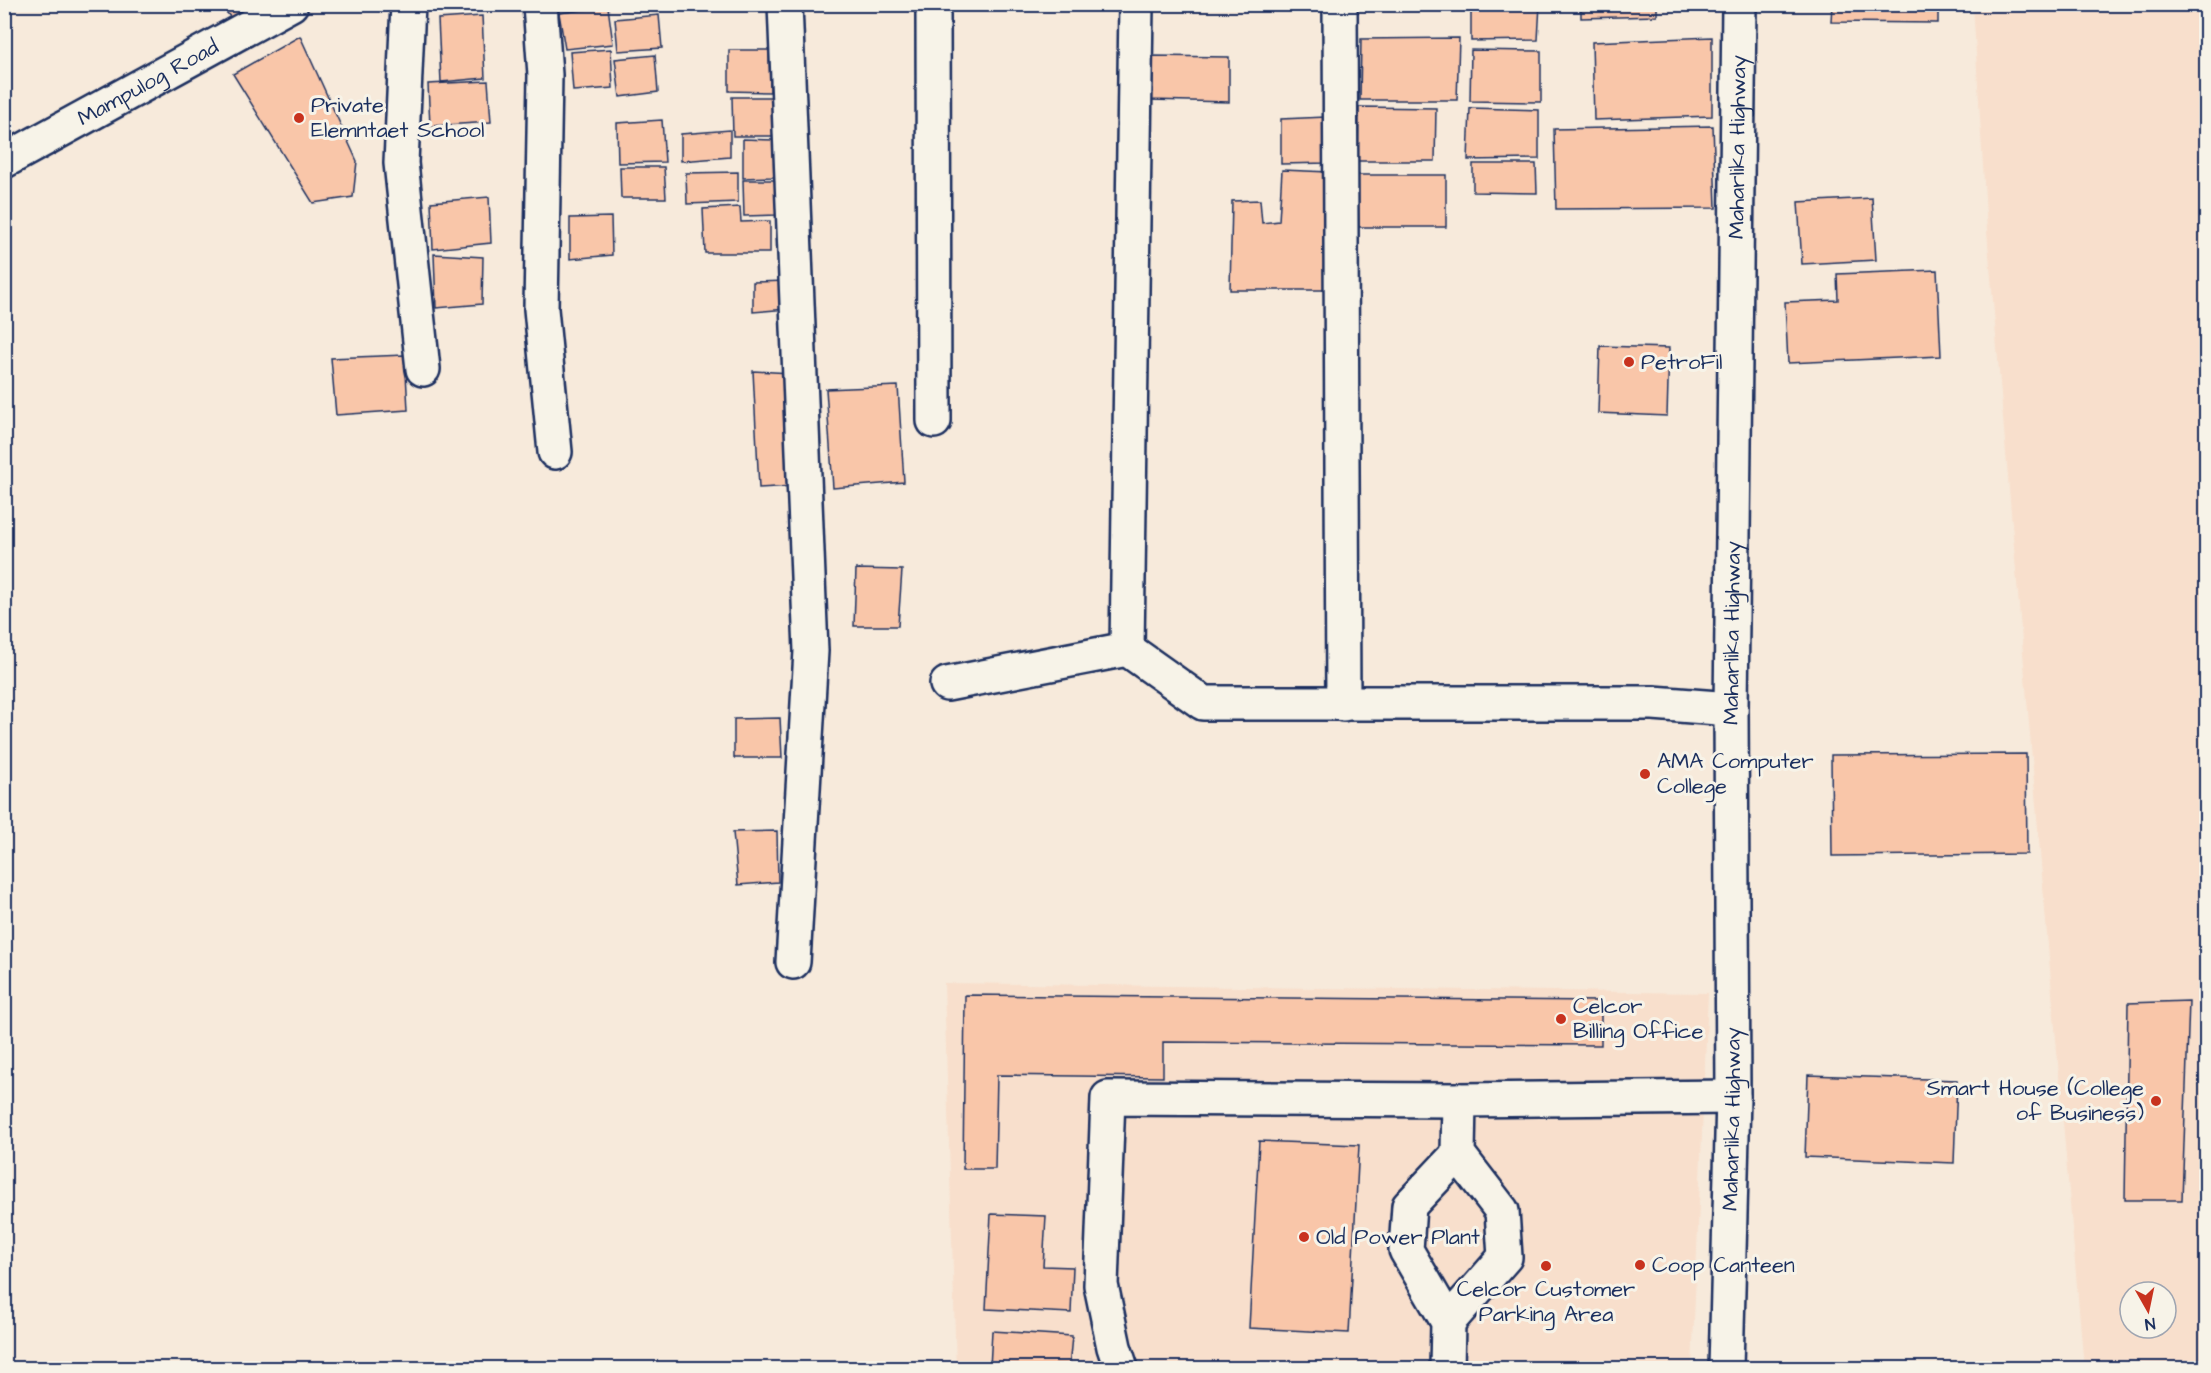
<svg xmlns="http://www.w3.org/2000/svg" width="2211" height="1373" viewBox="0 0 2211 1373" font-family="'Architects Daughter',sans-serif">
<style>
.built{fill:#f8dfcc;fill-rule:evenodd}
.building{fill:#f9c6a9;stroke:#1b2f5e;stroke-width:1.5}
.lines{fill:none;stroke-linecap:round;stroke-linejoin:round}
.minor-casing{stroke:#1b2f5e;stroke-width:38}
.highway-casing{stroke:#1b2f5e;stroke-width:38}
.minor{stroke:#f7f3e8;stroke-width:33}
.highway{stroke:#f7f3e8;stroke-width:33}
.poi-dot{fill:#c8321e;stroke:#f7f3e8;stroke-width:2}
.labels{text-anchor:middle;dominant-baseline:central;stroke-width:6;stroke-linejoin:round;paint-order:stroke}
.street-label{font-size:22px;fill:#1b2f5e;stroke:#f7f3e8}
.poi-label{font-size:22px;fill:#1b2f5e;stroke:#f7f3e8;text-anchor:start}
</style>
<rect width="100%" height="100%" fill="#f7eadb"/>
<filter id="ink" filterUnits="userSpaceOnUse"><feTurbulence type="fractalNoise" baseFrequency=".0167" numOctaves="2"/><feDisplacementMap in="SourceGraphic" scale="12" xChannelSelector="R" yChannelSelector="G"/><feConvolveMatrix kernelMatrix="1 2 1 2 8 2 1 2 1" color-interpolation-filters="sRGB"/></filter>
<g filter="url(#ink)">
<path class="built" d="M1973 5H2206V1368H2084L1987 231ZM2130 1292H2166V1328H2130Z
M944 983 1708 993 1692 1368H956Z"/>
<path class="building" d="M220 4H255L231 18Z
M1471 4H1540L1538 40 1471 41Z
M1581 4H1657V16L1581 18Z
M1832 4H1938V23L1831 22Z
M608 7 613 44 565 49 559 13Z
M659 15 662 48 618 51 615 19Z
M482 16 485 78 441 82 438 19Z
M300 36 357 161 353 197 313 203 233 74Z
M1712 37V116L1594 120 1592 42Z
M1459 38 1457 100H1360L1361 39Z
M611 49 613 88 573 91 570 52Z
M729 50H769L770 92 729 91Z
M1471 50 1541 51V102L1470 101Z
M655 55 658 92 620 97 615 59Z
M1150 56 1229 57V102L1151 100Z
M488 81 491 122 430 126 428 84Z
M732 97H774L773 136H733Z
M1359 107 1436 108 1435 161H1358Z
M1470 108 1539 110V159L1468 160Z
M1326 117 1327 163 1281 164V119Z
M662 120 665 162 618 163 617 123Z
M1713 126 1716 208 1556 209 1554 129Z
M730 130V157L681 161V134Z
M743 139 774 140V177L743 178Z
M1473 164H1536L1537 193 1473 192Z
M620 167H664L666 198H621Z
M1282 170 1329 172 1326 290H1230L1232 201 1260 200 1262 223 1279 221Z
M738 172V202L687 204 686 173Z
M1357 175H1446V227H1359Z
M743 180H775L776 215 744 216Z
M489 197 491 243 433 249 431 202Z
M1872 198 1876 260 1802 264 1798 202Z
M740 207 741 222 770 221V253H705L703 209Z
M611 217 612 255 570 259V218Z
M434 254 483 257 482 304 436 308Z
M1937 270 1941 356 1788 363 1785 302 1838 300 1837 274Z
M787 281V309L753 312V282Z
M1600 346 1669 348 1667 416 1598 413Z
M405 355 408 410 336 415 331 358Z
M753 371 791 373 794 486 759 488Z
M898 386 904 482 833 488 826 389Z
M856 569 902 570 898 626H854Z
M780 718 782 758H734V719Z
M2026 754 2027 854 1832 856 1831 755Z
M777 831 778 882 738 885 733 832Z
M965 995 1601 1001V1045L1163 1042V1077L997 1075 995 1169H963Z
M2189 1001 2182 1200H2125L2128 1003Z
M1808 1075 1957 1080 1954 1163 1805 1157Z
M1259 1141 1359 1145 1349 1333 1249 1328Z
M991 1214 1046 1216 1043 1266 1073 1267 1071 1313 986 1309Z
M992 1331 1072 1336 1069 1368H990Z"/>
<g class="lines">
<defs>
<g id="minor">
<path d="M408 4 401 163 423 369"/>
<path d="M540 4 545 75 541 309 555 452"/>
<path d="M785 4 811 651 793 962"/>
<path d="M933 4 934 421"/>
<path d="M1340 4 1343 704"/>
<path id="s1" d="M4 161 291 4"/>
<path d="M1127 649 1136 4"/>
<path d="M947 684 1127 649 1203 703H1653L1731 709"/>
<path d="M1448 1322 1505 1257 1502 1211 1458 1154 1459 1100"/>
<path d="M1121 1368 1114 1347 1101 1285 1108 1098 1459 1100 1733 1097"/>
<path d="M1447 1368 1448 1322 1406 1250 1409 1206 1458 1154"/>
</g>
<g id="highway">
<path id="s2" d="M1726 1368 1733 1097 1731 709 1739 4"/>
</g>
</defs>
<use href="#minor" class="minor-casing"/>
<use href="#highway" class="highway-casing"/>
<use href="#minor" class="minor"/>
<use href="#highway" class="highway"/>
</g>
</g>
<g class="poi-dot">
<circle cx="299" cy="118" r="6"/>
<circle cx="1629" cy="362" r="6"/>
<circle cx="1645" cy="774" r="6"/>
<circle cx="1561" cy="1019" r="6"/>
<circle cx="2156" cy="1101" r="6"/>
<circle cx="1304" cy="1237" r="6"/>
<circle cx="1640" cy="1265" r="6"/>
<circle cx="1546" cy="1266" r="6"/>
</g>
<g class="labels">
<g class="street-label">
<text stroke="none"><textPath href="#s1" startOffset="164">Mampulog Road</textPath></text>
<text stroke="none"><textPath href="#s2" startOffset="1221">Maharlika Highway</textPath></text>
<text stroke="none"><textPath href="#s2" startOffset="735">Maharlika Highway</textPath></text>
<text stroke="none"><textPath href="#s2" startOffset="249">Maharlika Highway</textPath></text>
</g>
<g class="poi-label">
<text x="311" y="105">Private<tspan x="311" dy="25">Elemntaet School</tspan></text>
<text x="1641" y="362">PetroFil</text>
<text x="1657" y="761">AMA Computer<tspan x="1657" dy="25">College</tspan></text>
<text x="1573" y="1006">Celcor<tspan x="1573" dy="25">Billing Office</tspan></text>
<text x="2144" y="1088" text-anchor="end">Smart House (College<tspan x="2144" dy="25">of Business)</tspan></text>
<text x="1316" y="1237">Old Power Plant</text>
<text x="1652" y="1265">Coop Canteen</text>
<text x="1546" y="1289" text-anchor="middle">Celcor Customer<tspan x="1546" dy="25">Parking Area</tspan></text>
</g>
</g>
<rect width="2211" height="1373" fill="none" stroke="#f7f3e8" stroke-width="24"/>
<rect x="12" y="12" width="2187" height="1349" fill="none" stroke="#1b2f5e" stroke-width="2" filter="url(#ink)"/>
<g transform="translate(2148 1310) rotate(171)"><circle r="28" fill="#f7f3e8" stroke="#9fa5b1" stroke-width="1.5"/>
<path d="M0-4.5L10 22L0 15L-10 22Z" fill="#c8321e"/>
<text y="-9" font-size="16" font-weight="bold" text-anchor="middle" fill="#1b2f5e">N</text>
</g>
</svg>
